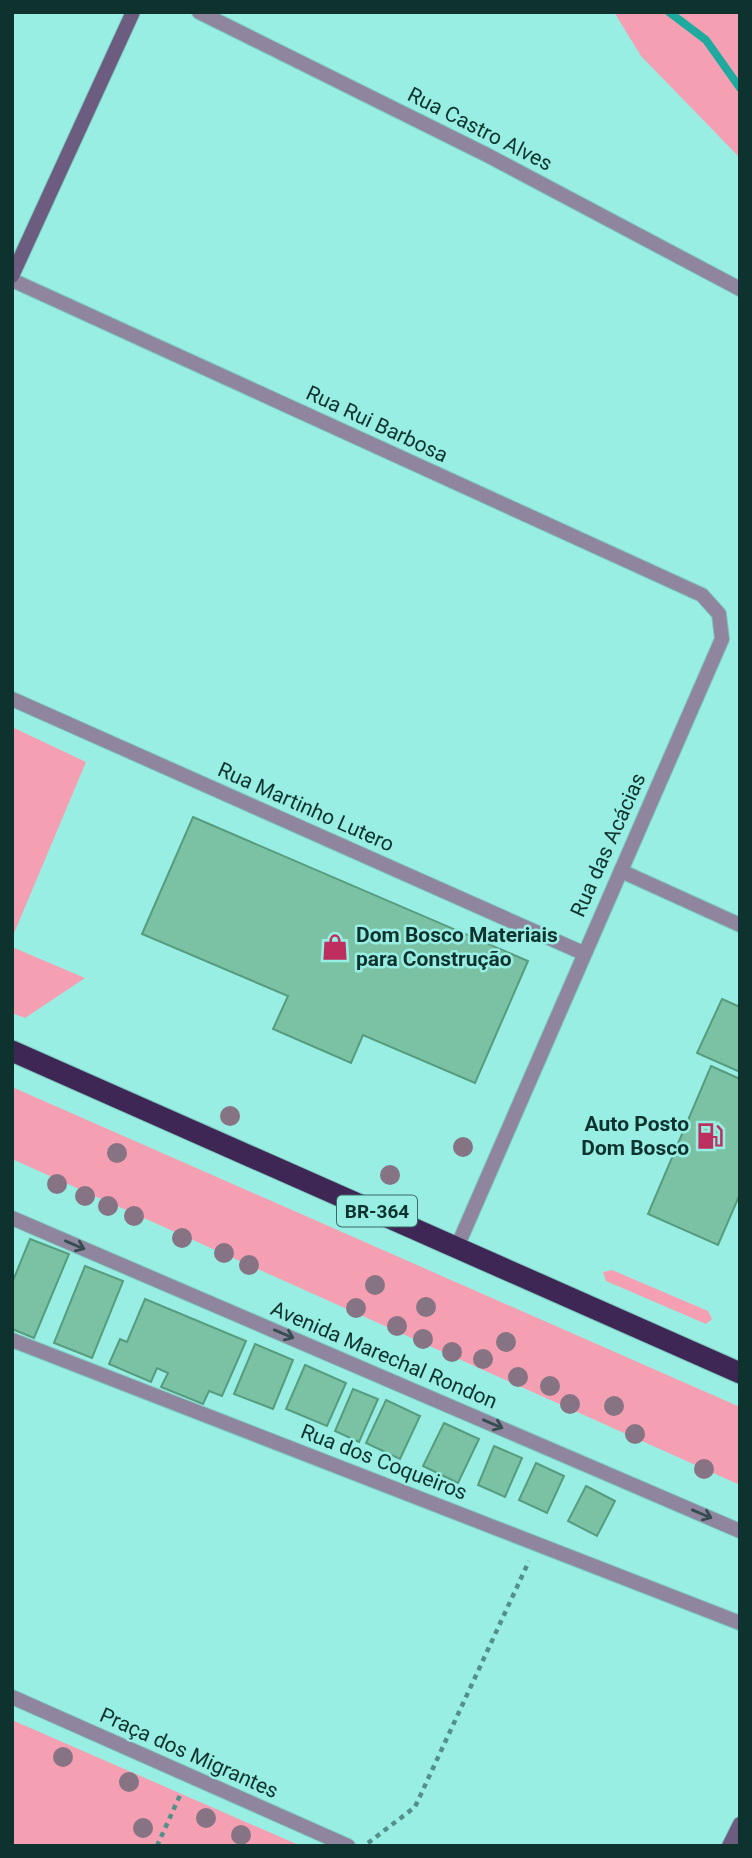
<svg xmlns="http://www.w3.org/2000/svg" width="752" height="1858" viewBox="0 0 752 1858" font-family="Roboto,sans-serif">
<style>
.green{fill:#f5a0b2}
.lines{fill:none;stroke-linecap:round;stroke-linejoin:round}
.stream{stroke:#1eaa9e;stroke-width:8}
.building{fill:#7ac2a3;stroke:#569c7f;stroke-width:2}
.lane-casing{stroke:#7dc9bf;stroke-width:16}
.street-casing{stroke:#7dc9bf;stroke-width:16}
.secondary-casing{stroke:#7dc9bf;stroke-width:16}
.highway-casing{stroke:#7dc9bf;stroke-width:23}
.path{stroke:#539089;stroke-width:4.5;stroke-dasharray:5 5;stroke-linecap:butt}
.lane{stroke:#90859e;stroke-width:14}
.street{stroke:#90859e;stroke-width:14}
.secondary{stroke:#6c5c7f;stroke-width:14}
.highway{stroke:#3e2655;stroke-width:21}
.tree{fill:#867484}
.oneway{stroke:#354c50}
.labels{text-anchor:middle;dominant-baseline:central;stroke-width:5;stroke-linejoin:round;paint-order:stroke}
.shield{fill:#99eee3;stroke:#386b65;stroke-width:2}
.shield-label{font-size:19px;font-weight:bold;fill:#0e332f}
.street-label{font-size:21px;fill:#0e332f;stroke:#99eee3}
.poi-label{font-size:21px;font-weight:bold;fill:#0e332f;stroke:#99eee3;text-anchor:start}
</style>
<rect width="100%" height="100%" fill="#99eee3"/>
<path class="green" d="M614 12H740V158L641 56Z
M12 727 86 762 12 938Z
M12 947 85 978 25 1018 12 1013Z
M12 1087 740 1407V1485L12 1159Z
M612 1270 708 1311 712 1319 706 1324 606 1281 603 1272Z
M12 1720 301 1846H12Z"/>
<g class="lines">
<path class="stream" d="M669 12 706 40 740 88"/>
</g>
<path class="building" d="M193 817 528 961 475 1083 363 1035 351 1063 273 1029 288 996 142 934Z
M722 999 740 1007V1072L697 1053Z
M711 1066 740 1079V1194L718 1245 648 1214Z
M30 1239 69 1254 34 1338 12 1329V1283Z
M85 1266 123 1281 92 1358 54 1343Z
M145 1299 246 1341 222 1396 209 1391 203 1404 161 1387 168 1373 157 1368 151 1382 109 1364 120 1339 127 1342Z
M255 1344 293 1360 273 1409 234 1394Z
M305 1365 346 1383 327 1426 286 1409Z
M353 1389 378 1399 359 1442 335 1431Z
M386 1400 420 1416 400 1459 366 1443Z
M444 1423 479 1439 458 1483 423 1466Z
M494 1446 522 1458 505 1497 478 1485Z
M536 1463 564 1476 547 1513 519 1500Z
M586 1486 615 1501 597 1536 568 1521Z"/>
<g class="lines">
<defs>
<path id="lane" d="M621 871 740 925"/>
<path id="street" d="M199 12 487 155 740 289
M12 280 702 595 719 614 722 639 457 1247
M12 699 583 953
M12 1218 740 1531
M12 1340 740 1623
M12 1697 348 1846"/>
<path id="secondary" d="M12 276 133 12
M729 1846 740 1824"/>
<path id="highway" d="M12 1051 740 1373"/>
</defs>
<use href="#lane" class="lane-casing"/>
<use href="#street" class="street-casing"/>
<use href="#secondary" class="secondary-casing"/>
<use href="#highway" class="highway-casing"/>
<path class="path" d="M368 1843 415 1807 529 1561
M157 1846 181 1793"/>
<use href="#lane" class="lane"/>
<use href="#street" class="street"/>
<use href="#secondary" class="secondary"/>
<use href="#highway" class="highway"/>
</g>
<g class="tree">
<circle cx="230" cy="1116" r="10"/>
<circle cx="463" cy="1147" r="10"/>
<circle cx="117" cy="1153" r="10"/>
<circle cx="390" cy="1175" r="10"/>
<circle cx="57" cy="1184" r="10"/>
<circle cx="85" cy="1196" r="10"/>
<circle cx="108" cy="1206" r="10"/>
<circle cx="134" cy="1216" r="10"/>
<circle cx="182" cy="1238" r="10"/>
<circle cx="224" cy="1253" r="10"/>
<circle cx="249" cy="1265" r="10"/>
<circle cx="375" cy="1285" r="10"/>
<circle cx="426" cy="1307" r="10"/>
<circle cx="356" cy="1308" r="10"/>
<circle cx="397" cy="1326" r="10"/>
<circle cx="423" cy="1339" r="10"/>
<circle cx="506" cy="1342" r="10"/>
<circle cx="452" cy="1352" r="10"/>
<circle cx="483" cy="1359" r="10"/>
<circle cx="518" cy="1377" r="10"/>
<circle cx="550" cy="1386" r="10"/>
<circle cx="570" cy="1404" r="10"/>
<circle cx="614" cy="1406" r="10"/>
<circle cx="635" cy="1434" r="10"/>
<circle cx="704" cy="1469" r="10"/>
<circle cx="63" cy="1757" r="10"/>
<circle cx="129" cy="1782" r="10"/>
<circle cx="206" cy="1818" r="10"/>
<circle cx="143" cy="1828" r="10"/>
<circle cx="241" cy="1835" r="10"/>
</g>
<defs><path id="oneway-shaft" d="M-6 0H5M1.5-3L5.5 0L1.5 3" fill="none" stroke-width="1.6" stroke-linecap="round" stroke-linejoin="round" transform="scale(1.75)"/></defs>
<g class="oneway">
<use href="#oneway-shaft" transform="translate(75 1245) rotate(23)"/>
<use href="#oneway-shaft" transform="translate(284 1334) rotate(23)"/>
<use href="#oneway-shaft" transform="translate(493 1424) rotate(23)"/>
<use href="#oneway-shaft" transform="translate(702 1514) rotate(23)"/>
</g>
<defs>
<symbol id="shop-bare" viewBox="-9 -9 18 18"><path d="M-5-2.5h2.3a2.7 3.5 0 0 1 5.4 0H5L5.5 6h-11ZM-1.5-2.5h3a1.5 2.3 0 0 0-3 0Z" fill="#bd2f5f" stroke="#99eee3" stroke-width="2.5" paint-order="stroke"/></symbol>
<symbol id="fuel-bare" viewBox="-9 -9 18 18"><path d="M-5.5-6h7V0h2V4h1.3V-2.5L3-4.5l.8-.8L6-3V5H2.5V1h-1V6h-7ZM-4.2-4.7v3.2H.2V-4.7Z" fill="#bd2f5f" stroke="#99eee3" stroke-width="2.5" paint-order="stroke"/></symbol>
</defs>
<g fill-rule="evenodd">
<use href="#shop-bare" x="316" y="928" width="38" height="38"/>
<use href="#fuel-bare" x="691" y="1117" width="38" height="38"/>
</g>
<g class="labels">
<rect class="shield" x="337" y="1195.5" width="80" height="31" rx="5"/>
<g class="shield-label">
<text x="377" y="1211">BR-364</text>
</g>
<g class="street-label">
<text transform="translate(480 129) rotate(27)">Rua Castro Alves</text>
<text transform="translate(377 424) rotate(25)">Rua Rui Barbosa</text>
<text transform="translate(306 807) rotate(24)">Rua Martinho Lutero</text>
<text transform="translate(608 845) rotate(-66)">Rua das Acácias</text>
<text transform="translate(384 1355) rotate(23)">Avenida Marechal Rondon</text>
<text transform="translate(384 1462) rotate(21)">Rua dos Coqueiros</text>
<text transform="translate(189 1753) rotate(24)">Praça dos Migrantes</text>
</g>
<g class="poi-label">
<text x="356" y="935">Dom Bosco Materiais<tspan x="356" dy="24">para Construção</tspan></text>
<text x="689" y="1124" text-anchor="end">Auto Posto<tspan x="689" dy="24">Dom Bosco</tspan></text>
</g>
</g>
<rect width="752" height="1858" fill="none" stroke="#0e332f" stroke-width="28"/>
</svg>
